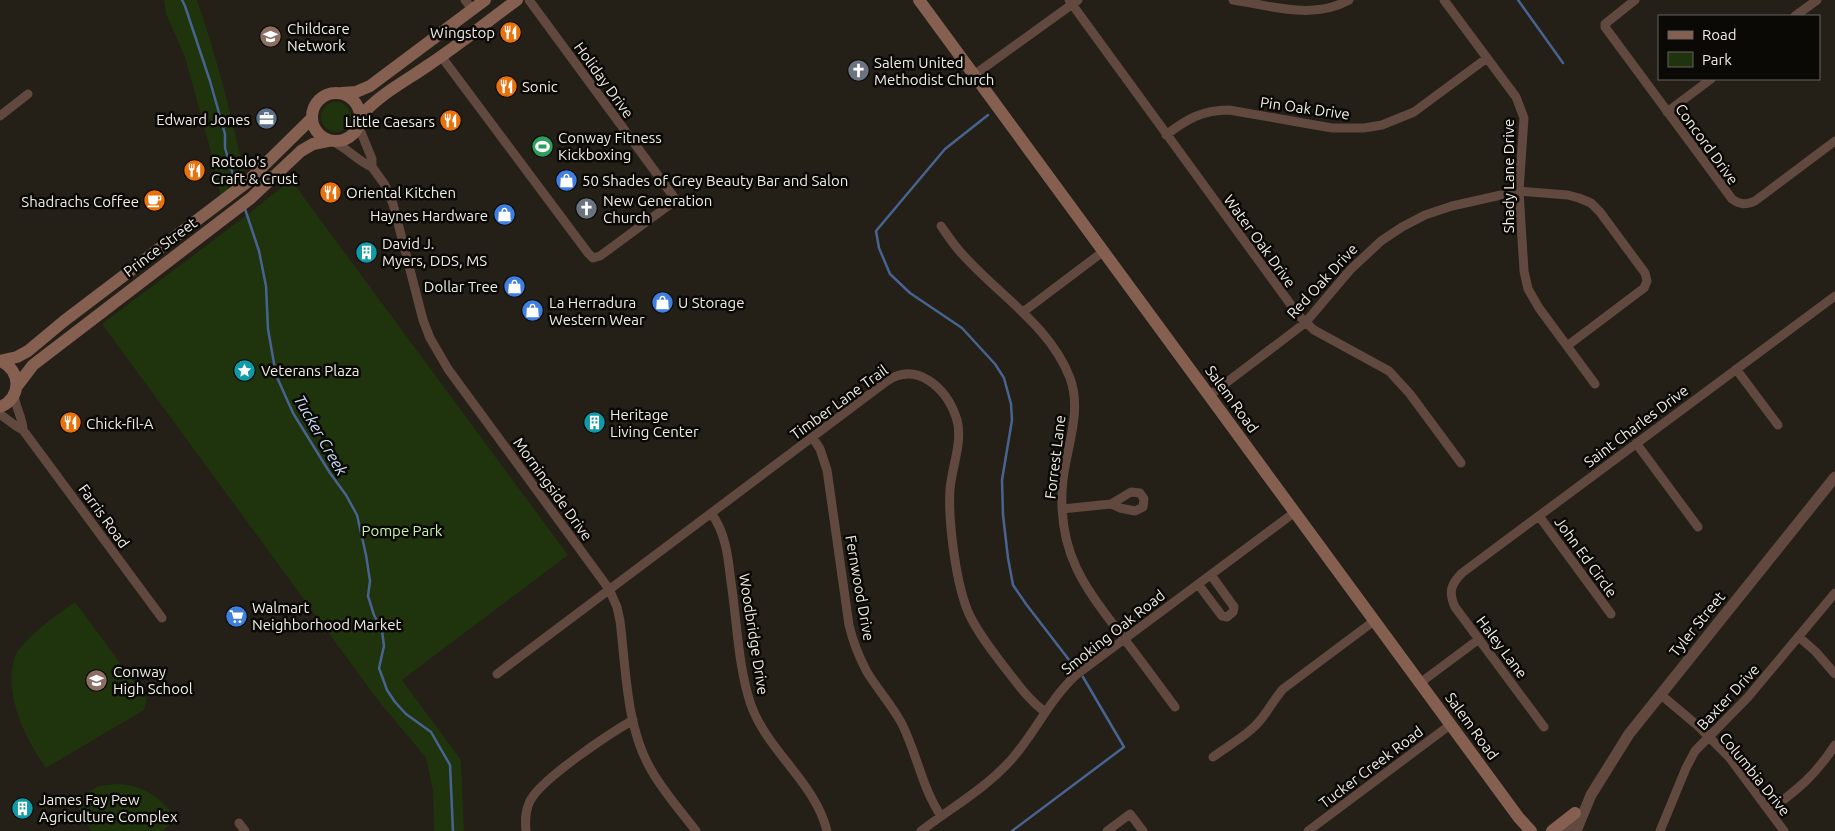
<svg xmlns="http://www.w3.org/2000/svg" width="1835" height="831" viewBox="0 0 1835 831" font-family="Ubuntu,sans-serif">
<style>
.green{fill:#1f330c}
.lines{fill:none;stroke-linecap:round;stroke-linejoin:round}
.stream{stroke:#476491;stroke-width:2.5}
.minor{stroke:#61493f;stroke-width:9}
.tertiary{stroke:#61493f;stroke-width:11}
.secondary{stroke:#855f50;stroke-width:12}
.labels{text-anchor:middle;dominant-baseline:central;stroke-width:5;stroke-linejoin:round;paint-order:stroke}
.poi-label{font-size:15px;fill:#efebe6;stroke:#0b0906;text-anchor:start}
.street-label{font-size:15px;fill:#efebe6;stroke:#0b0906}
.park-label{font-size:15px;fill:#c7f3a7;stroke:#0b0906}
.water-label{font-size:16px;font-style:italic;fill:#caddfa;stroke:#0b0906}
</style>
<rect width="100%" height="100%" fill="#241f17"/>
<path class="green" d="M164 0H197C218 60 233 121 246 183L222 201 209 145 185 57 166 14Z
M321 117a15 15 0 1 1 30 0a15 15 0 1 1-30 0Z
M291 180 568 555 402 680 461 760 464 831H434L433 791 426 758 377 699 102 324 235 224Z
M75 602 147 699 144 710 46 768C25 739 0 688 17 652 32 632 55 616 75 602Z
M116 784C145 785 160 797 177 819L162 831H91L74 800 99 786Z"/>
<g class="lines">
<path class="stream" d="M182 0 185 6 210 81 225 134V148L236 185
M1518 0 1563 63
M988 115 945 149 876 231 879 248 890 274 910 293 962 328 995 364 1004 378 1011 404 1012 420 1002 480 1003 515 1008 558 1013 585 1026 604 1076 669
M245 209 259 251 266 286 268 329 276 375 293 413 330 473 346 495 357 515 366 555 370 581 368 596 374 615 382 631 384 646 379 668 387 690 395 702 406 714 431 732 450 765 453 831
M1012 831 1124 747 1083 677"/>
<path class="minor" d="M465 0 472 9
M1069 0 1299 316 1314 330 1389 371 1410 394 1461 463
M1233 0C1272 6 1313 20 1349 0
M1444 0 1516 97 1524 118 1519 191 1524 271 1528 289 1539 308 1595 384
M1635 0 1605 24V27L1732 199C1740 205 1746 205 1755 201L1835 141
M1795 16 1817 0
M441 56 588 253 593 258 600 256 676 200 529 0
M974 75 1078 0
M1667 112 1711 79
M0 116 28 94
M358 125 372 159V167L385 185 393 204 423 320 430 338 448 369 609 589 617 607 620 621C626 668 626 724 649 766 661 789 680 810 696 831
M1166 135C1187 119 1202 110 1229 110L1332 128H1364L1382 125 1414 112 1487 58
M334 142C348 149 358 161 372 167
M941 226C948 236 955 247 964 256 999 295 1051 327 1070 378 1084 416 1062 456 1062 494 1060 559 1088 591 1125 640 1142 662 1158 684 1175 707
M1023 312 1104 251
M1736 369 1778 425
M14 394C15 407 23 418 23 430
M1210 395 1305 323 1350 270 1381 241 1402 227 1425 215 1452 206 1519 191 1568 195 1579 198 1591 203 1600 212 1645 273 1647 281 1644 288 1567 346
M0 414 16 426 23 430 162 618
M813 438 820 449 827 470 849 625C853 642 859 657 867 672 878 690 892 705 902 724 917 754 922 788 941 816
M1636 443 1698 527
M1062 509 1111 504 1120 508 1135 511 1143 507 1144 499 1140 493 1131 492 1111 504
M711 513C726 533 728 557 731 582 737 621 738 667 751 705 768 752 815 782 827 831
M1539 516 1611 614
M1198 584 1222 616 1227 617 1233 612 1234 607 1211 575
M1799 637 1816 652 1835 674
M497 674 887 381C917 361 946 388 956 417 964 439 952 466 950 489 948 521 956 587 970 616 980 636 995 655 1009 673 1020 687 1030 701 1045 712
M1420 683 1479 639
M1660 694 1698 726 1729 757 1784 831
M1544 727 1455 607C1448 592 1451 584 1462 573L1835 296
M1213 757C1229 745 1250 734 1262 718 1270 708 1275 698 1283 689L1374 621
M1769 811C1798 789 1815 776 1835 745
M239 823 245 831
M526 831C525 820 525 811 530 801 541 779 609 734 633 720
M921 831C951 808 986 788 1011 760 1035 733 1049 700 1076 675L1295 512
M1107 831 1130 814 1143 831
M1308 831 1450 725
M1660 831 1686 768 1695 751 1748 697 1835 593"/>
<path class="tertiary" d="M1565 831 1575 813
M1576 831 1591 795 1629 734 1835 477"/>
<path class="secondary" d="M919 0 1519 818 1531 831
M312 117a24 24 0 1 1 48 0a24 24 0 1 1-48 0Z
M342 93 356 92 370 86 485 0
M360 117C379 94 406 81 430 64 460 44 488 21 517 0
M0 361 17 357 28 351 64 321 246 183 311 119
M0 361C22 370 22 398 0 407
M17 386 33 365 251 198 301 151 313 144 328 141
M1552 831 1575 813"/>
</g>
<defs>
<symbol id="restaurant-disc" viewBox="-11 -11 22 22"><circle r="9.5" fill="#e8710a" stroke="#0b0906"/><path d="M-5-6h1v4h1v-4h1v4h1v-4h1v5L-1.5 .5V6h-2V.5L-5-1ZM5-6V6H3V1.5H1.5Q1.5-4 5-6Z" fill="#fff"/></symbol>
<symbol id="school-disc" viewBox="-11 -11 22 22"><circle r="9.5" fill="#8d6e63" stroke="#0b0906"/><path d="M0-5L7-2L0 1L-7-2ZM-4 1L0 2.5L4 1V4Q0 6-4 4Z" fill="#fff"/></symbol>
<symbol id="church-disc" viewBox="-11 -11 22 22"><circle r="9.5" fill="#6b7280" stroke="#0b0906"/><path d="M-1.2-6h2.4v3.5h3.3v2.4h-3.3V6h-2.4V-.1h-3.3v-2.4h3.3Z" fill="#fff"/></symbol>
<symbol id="office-disc" viewBox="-11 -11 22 22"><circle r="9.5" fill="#5c6f8a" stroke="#0b0906"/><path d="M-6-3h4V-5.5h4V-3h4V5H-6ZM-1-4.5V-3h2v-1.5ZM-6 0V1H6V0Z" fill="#fff"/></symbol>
<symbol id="stadium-disc" viewBox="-11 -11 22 22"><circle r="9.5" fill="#2e9e5b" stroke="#0b0906"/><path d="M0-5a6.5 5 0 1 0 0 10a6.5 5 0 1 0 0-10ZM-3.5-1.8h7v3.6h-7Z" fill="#fff"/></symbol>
<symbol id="shop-disc" viewBox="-11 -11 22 22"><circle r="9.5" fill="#3f7fe0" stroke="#0b0906"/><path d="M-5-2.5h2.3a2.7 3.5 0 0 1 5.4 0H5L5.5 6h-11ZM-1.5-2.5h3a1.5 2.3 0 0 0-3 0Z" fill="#fff"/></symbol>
<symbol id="cafe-disc" viewBox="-11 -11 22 22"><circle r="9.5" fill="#e8710a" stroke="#0b0906"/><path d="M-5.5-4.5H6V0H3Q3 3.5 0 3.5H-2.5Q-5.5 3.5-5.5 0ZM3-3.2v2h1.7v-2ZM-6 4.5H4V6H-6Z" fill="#fff"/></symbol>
<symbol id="building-disc" viewBox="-11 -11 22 22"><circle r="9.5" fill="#0f9aa8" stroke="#0b0906"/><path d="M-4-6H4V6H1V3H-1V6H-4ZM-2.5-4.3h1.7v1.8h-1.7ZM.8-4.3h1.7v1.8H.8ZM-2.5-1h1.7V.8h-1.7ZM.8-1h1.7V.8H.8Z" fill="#fff"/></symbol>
<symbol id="sight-disc" viewBox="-11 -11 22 22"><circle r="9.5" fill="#0f9aa8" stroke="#0b0906"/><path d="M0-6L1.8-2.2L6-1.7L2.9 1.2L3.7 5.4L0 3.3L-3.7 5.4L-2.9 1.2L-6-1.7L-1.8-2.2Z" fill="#fff"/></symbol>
<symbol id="supermarket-disc" viewBox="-11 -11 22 22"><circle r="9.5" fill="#3f7fe0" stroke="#0b0906"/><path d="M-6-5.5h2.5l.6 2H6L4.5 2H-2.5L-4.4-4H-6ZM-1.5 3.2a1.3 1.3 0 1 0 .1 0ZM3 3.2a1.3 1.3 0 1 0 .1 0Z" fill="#fff"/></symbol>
</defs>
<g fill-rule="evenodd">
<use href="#restaurant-disc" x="498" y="20" width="25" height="25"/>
<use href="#school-disc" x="258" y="24" width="25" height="25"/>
<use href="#church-disc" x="846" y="58" width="25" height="25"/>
<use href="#restaurant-disc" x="494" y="74" width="25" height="25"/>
<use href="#office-disc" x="254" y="106" width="25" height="25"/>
<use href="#restaurant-disc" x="438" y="108" width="25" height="25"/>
<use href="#stadium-disc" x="530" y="134" width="25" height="25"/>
<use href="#restaurant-disc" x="182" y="158" width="25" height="25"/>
<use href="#shop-disc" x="554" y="168" width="25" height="25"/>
<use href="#restaurant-disc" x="318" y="180" width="25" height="25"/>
<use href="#cafe-disc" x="142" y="188" width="25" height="25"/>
<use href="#church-disc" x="574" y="196" width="25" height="25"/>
<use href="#shop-disc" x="492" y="202" width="25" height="25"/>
<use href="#building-disc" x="354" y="240" width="25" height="25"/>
<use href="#shop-disc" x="502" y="274" width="25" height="25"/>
<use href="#shop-disc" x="650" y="290" width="25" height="25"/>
<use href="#shop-disc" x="520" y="298" width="25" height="25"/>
<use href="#sight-disc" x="232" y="358" width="25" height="25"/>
<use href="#restaurant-disc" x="58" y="410" width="25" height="25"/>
<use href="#building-disc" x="582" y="410" width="25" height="25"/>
<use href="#supermarket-disc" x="224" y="604" width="25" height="25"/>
<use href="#school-disc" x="84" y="668" width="25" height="25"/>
<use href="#building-disc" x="10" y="796" width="25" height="25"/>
</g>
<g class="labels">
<g class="poi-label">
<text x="287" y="28">Childcare<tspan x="287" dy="17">Network</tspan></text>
<text x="495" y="32" text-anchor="end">Wingstop</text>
<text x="874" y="62">Salem United<tspan x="874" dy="17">Methodist Church</tspan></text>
<text x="522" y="86">Sonic</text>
<text x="250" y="119" text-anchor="end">Edward Jones</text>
<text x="435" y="121" text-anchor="end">Little Caesars</text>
<text x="558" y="137">Conway Fitness<tspan x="558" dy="17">Kickboxing</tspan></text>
<text x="211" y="161">Rotolo's<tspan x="211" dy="17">Craft &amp; Crust</tspan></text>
<text x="582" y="180">50 Shades of Grey Beauty Bar and Salon</text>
<text x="346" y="192">Oriental Kitchen</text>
<text x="603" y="200">New Generation<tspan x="603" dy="17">Church</tspan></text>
<text x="139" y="201" text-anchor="end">Shadrachs Coffee</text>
<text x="488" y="215" text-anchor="end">Haynes Hardware</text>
<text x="382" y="243">David J.<tspan x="382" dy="17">Myers, DDS, MS</tspan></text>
<text x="498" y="286" text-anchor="end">Dollar Tree</text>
<text x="549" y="302">La Herradura<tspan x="549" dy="17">Western Wear</tspan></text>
<text x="678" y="302">U Storage</text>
<text x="261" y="370">Veterans Plaza</text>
<text x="610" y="414">Heritage<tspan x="610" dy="17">Living Center</tspan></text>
<text x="86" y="423">Chick-fil-A</text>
<text x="252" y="607">Walmart<tspan x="252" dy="17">Neighborhood Market</tspan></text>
<text x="113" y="671">Conway<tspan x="113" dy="17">High School</tspan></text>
<text x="39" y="799">James Fay Pew<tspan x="39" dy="17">Agriculture Complex</tspan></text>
</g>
<g class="street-label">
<text transform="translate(604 80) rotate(54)">Holiday Drive</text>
<text transform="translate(1305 108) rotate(8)">Pin Oak Drive</text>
<text transform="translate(1707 144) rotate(54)">Concord Drive</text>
<text transform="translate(1508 176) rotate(-90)">Shady Lane Drive</text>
<text transform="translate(1260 241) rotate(54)">Water Oak Drive</text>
<text transform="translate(160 247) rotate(-37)">Prince Street</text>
<text transform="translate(1322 281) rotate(-47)">Red Oak Drive</text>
<text transform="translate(1232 399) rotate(54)">Salem Road</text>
<text transform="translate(839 402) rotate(-36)">Timber Lane Trail</text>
<text transform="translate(1636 426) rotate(-37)">Saint Charles Drive</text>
<text transform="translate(1055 457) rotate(-83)">Forrest Lane</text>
<text transform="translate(553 489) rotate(54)">Morningside Drive</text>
<text transform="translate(104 516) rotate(54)">Farris Road</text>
<text transform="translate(1586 557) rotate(54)">John Ed Circle</text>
<text transform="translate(860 588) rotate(80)">Fernwood Drive</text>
<text transform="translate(1697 624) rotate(-51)">Tyler Street</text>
<text transform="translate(1113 632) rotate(-38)">Smoking Oak Road</text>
<text transform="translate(754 634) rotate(81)">Woodbridge Drive</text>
<text transform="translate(1502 647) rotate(53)">Haley Lane</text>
<text transform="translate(1728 697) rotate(-47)">Baxter Drive</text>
<text transform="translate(1472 726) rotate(54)">Salem Road</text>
<text transform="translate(1371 767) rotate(-37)">Tucker Creek Road</text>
<text transform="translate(1755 774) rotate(51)">Columbia Drive</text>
</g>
<g class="park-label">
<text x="402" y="530">Pompe Park</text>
</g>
<g class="water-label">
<text transform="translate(321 435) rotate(60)">Tucker Creek</text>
</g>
</g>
<rect x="1658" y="15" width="162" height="65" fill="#0b0906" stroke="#666360"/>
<rect x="1668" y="31" width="25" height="8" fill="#855f50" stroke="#666360"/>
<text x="1702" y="40" font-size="15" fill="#efebe6">Road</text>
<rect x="1668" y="52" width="25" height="15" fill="#1f330c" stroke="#666360"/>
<text x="1702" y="65" font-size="15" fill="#efebe6">Park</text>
</svg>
